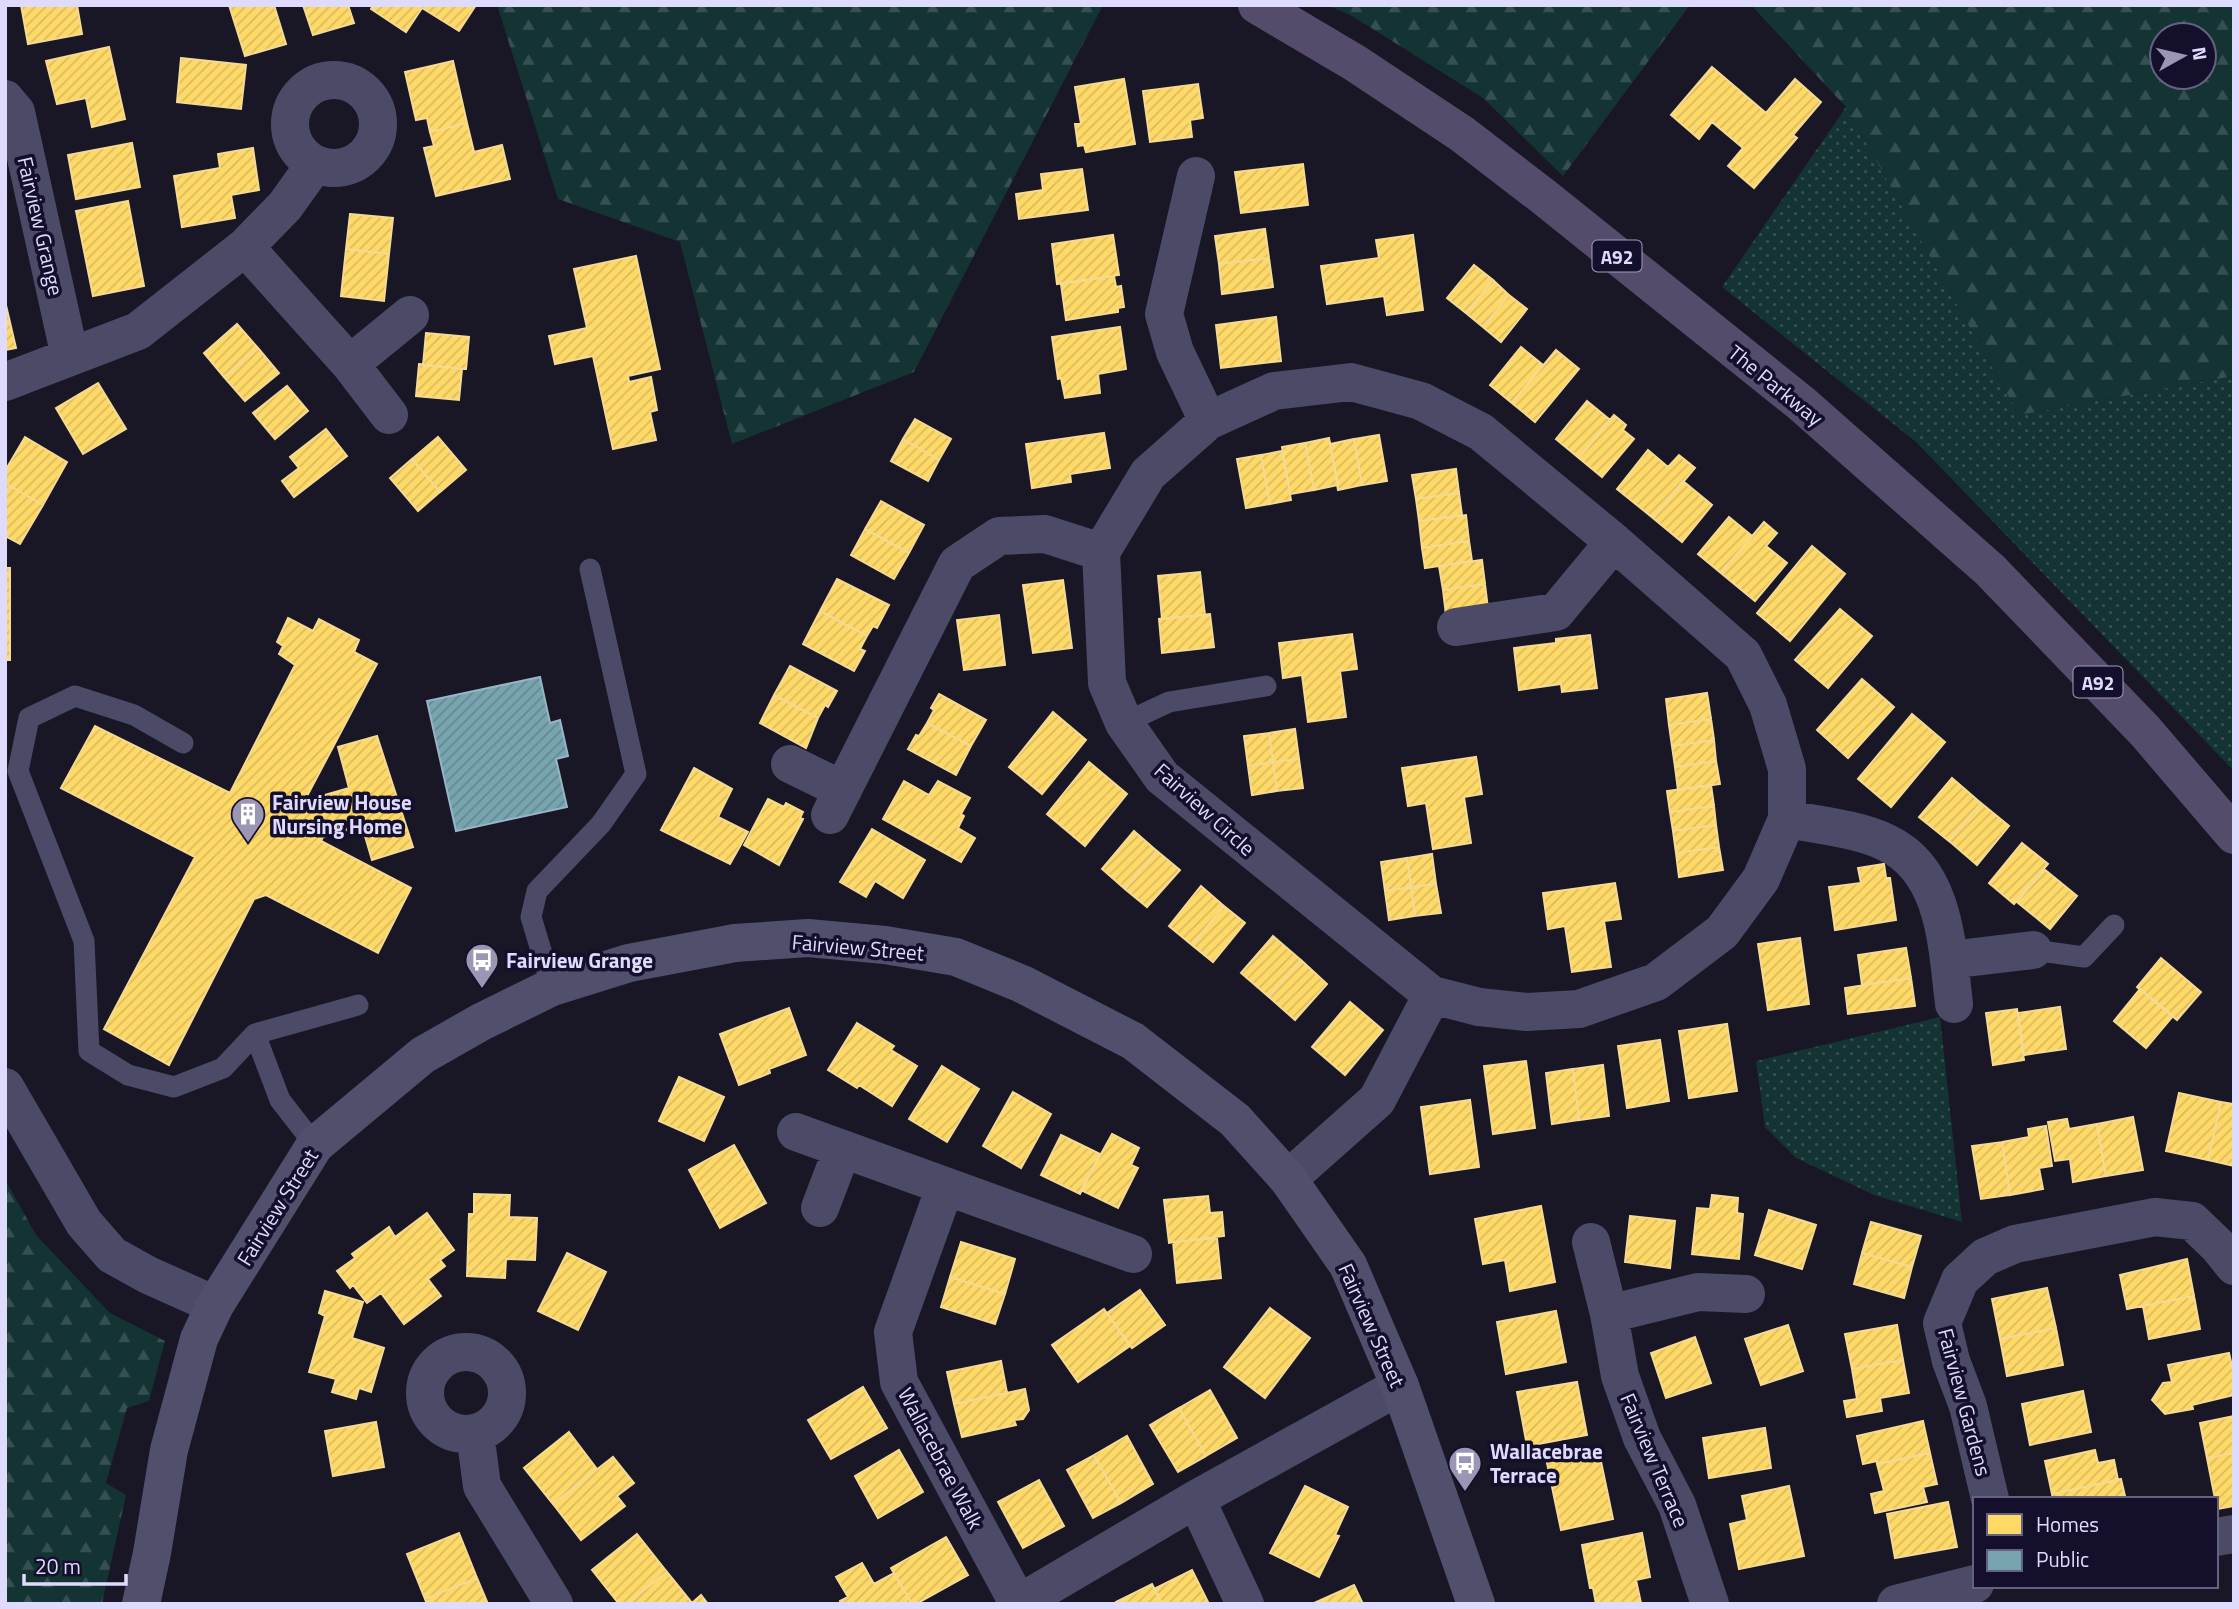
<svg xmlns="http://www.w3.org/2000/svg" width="2239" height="1609" viewBox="0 0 2239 1609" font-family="'Titillium Web',sans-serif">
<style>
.grass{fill:url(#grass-dots)}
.forest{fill:url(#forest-firs);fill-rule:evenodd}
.homes{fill:url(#homes-hatch);stroke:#f5da94;stroke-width:2}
.public{fill:url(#public-hatch);stroke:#96b5c7;stroke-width:2}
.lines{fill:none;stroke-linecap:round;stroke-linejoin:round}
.lane{stroke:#4c4b67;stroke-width:21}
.street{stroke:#4c4b67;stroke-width:38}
.secondary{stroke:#504f6c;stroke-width:38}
.primary{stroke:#554c6b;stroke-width:38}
.labels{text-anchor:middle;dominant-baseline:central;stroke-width:7;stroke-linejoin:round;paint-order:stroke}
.shield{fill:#14102c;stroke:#a29ec0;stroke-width:2}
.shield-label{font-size:19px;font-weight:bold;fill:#dfdbff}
.street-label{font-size:21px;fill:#dfdbff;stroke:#14102c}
.poi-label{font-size:21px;font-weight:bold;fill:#dfdbff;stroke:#14102c;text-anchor:start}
</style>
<defs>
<pattern id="grass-dots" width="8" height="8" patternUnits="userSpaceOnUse" patternTransform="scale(1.75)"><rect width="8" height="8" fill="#143333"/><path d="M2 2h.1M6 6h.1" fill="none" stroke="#365052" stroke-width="1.8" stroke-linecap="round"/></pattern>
<pattern id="forest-firs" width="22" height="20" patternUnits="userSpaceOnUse" patternTransform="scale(1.75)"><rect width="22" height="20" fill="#143333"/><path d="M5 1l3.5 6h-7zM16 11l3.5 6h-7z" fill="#365052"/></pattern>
<pattern id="homes-hatch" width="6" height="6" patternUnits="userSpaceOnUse" patternTransform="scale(1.75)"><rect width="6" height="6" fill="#ffd966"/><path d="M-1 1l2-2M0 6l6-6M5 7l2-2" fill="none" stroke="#d9bb61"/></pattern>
<pattern id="public-hatch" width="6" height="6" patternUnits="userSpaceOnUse" patternTransform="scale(1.75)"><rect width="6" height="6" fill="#76a5af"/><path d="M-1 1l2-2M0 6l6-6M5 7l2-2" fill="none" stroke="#678791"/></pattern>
</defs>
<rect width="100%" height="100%" fill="#191626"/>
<path class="grass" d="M1846 107 2019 415 2234 376V771L1916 442 1722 287Z
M1940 1017 1962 1222 1874 1195 1796 1158 1765 1127 1756 1061Z"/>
<path class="forest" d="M497 5H1103L914 372 732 444 680 242 558 199Z
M1327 5H1690L1563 176 1483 98 1352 16Z
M1751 5H2234V376L2019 415 1846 107ZM2162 35H2204V77H2162Z
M5 1179 36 1235 110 1313 165 1341 149 1401 127 1408 106 1483 126 1495 102 1604H5Z"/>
<path class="homes" d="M21 5H77L82 34 28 44Z
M229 5H274L286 44 245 56Z
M303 5H348L354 23 313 35Z
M373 5H476L459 31 422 8 406 32 371 9Z
M109 47 125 119 92 127 86 98 57 104 46 61Z
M181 58 246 65 241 109 177 102Z
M453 61 467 123 430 132 427 118 416 120 405 72Z
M1712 67 1766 113 1795 79 1821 102 1793 135 1797 138 1754 188 1728 166 1743 148 1712 122 1699 139 1671 115Z
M1124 79 1135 144 1086 152 1084 145 1078 146 1075 124H1081L1075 87Z
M1198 84 1203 118 1190 120 1192 137 1150 142 1143 91Z
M467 123 474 152 502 145 510 179 436 196 424 148 434 146 430 132Z
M132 143 140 187 76 199 68 155Z
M253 148 259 190 231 195 235 218 182 227 174 176 220 168 218 154Z
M1303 164 1308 205 1241 213 1235 172Z
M1082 169 1088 210 1019 219 1016 194 1043 190 1041 174Z
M128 201 144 286 93 296 76 211Z
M350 214 393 218 389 254 346 249Z
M1265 229 1269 258 1219 264 1215 236Z
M1113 235 1119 275 1057 284 1052 244Z
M1413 235 1423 310 1387 315 1384 296 1327 304 1321 266 1379 258 1376 240Z
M346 249 389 254 384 301 341 296Z
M636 256 660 369 628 376 629 382 651 377 657 410 650 412 656 440 613 449 593 356 555 364 549 336 587 328 574 269Z
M1269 258 1273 287 1222 294 1219 264Z
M1474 265 1493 280 1466 313 1447 298Z
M1114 276 1116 287 1121 286 1124 307 1118 308V312L1066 320 1061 284Z
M1493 280 1509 295 1483 327 1466 313Z
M1509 295 1527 309 1501 342 1483 327Z
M5 301 16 348 5 350Z
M1276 317 1281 361 1221 368 1216 325Z
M237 324 258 348 224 377 204 353Z
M1120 327 1126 369 1098 374 1100 393 1065 398 1061 378 1058 379 1052 337Z
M426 333 469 337 466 369 423 365Z
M1521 347 1543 365 1512 403 1490 385Z
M258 348 279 373 245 401 224 377Z
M1556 350 1579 369 1535 422 1512 403Z
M419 364 462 369 459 400 416 396Z
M98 383 126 429 83 454 56 408Z
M287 386 308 411 275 439 253 413Z
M1587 401 1610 420 1579 458 1556 439Z
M1614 415 1626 425 1623 430 1634 439 1602 477 1579 458Z
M915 419 951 439 939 460 903 439Z
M326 429 347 456 294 497 282 481 299 468 290 457Z
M1104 433 1110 468 1070 474 1071 482 1032 488 1026 444Z
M1379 435 1387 481 1362 485 1354 439Z
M25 437 67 462 43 505 5 483V471Z
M438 437 466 470 440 492 412 459Z
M1329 438 1338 485 1314 490 1305 443Z
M903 439 939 460 928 481 891 461Z
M1354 439 1362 485 1338 490 1330 444Z
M1305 443 1314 490 1290 494 1282 447Z
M1648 450 1668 467 1679 455 1695 468 1653 518 1617 489Z
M1282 451 1291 500 1270 504 1261 455Z
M1261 455 1270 504 1246 508 1237 459Z
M412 459 440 492 418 511 390 478Z
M1456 469 1459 493 1416 499 1412 475Z
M1683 481 1712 505 1682 542 1653 518Z
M5 483 43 505 20 544 5 536Z
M1459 493 1462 515 1419 521 1416 499Z
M881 501 924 525 909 553 865 529Z
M1466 515 1469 541 1422 548 1419 521Z
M1729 517 1752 536 1721 573 1698 554Z
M1764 522 1777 533 1766 546 1787 563 1755 601 1721 573Z
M865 529 909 553 894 579 851 555Z
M1469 541 1472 561 1425 568 1422 548Z
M1812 546 1845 574 1790 641 1757 613Z
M1482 560 1485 584 1443 590 1439 566Z
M5 568H10V660H5Z
M1200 572 1205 615 1162 619 1158 576Z
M837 579 889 605 877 628 873 626 867 636 820 611Z
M1063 580 1072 648 1033 653 1023 585Z
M1485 584 1488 609 1446 615 1443 590Z
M1840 609 1872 636 1828 688 1795 660Z
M820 611 867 636 860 649 865 651 854 671 803 644Z
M1210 614 1214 647 1162 653 1159 619Z
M999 615 1005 665 964 670 957 620Z
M288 618 313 631 319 619 359 640 354 652 377 664 306 798 311 799 349 788 338 747 377 736 413 847 372 860 362 826 323 837 321 841 411 888 378 953 266 895 254 899 169 1065 104 1029 195 857 61 788 95 726 230 793 295 665 279 654 283 646 277 642Z
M1352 634 1357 669 1340 671 1346 717 1308 722 1302 675 1283 678 1279 643Z
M1590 635 1597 688 1562 692 1561 684 1519 690 1514 648 1556 643V639Z
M790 666 837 691 828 707 825 705 818 718 774 695Z
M1862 679 1894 707 1848 758 1817 730Z
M1707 693 1711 719 1669 725 1666 699Z
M939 694 986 720 971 746 927 723 934 710 931 708Z
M774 695 818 718 806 748 760 723Z
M1053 712 1086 740 1042 794 1009 767Z
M1912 714 1945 742 1891 807 1858 779Z
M1711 719 1714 740 1672 746 1669 725Z
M927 723 971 746 956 775 908 749 916 735 919 736Z
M1295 729 1299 759 1273 762 1269 733Z
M1269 733 1273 762 1248 766 1244 736Z
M1714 740 1716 761 1675 767 1672 746Z
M1476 757 1482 794 1464 797 1471 843 1433 849 1426 803 1408 806 1402 768Z
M1299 759 1303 788 1277 791 1273 762Z
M1716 761 1720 784 1678 790 1675 767Z
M1089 762 1127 794 1085 846 1047 814Z
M1273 762 1277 791 1252 795 1248 766Z
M694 768 732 789 718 817 748 832 730 864 661 830Z
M1952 778 1981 803 1949 841 1919 817Z
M904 781 929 795 938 781 970 798 961 814 964 816 958 828 975 838 961 862 883 819Z
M1711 785 1714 806 1670 812 1667 791Z
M768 799 784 807 786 803 803 812 800 818 803 819 779 865 744 845Z
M1981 803 2009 826 1977 865 1949 841Z
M1714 806 1716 825 1673 831 1670 812Z
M1716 825 1719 847 1676 853 1673 831Z
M872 829 925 860 903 898 875 881 866 897 840 882Z
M1134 831 1157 851 1125 889 1102 869Z
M2022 843 2048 864 2014 904 1989 883Z
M1719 847 1723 870 1679 877 1676 853Z
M1157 851 1180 870 1147 907 1125 889Z
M1432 854 1436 884 1411 887 1407 858Z
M1407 858 1411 887 1385 891 1381 862Z
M1884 864 1886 878H1890L1896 920 1835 930 1829 887 1861 883 1858 868Z
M2044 869 2077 896 2050 929 2017 902Z
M1615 883 1621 919 1604 921 1611 967 1572 972 1565 926 1548 929 1543 893Z
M1436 884 1441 913 1415 916 1411 887Z
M1201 886 1224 906 1192 945 1169 926Z
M1411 887 1415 916 1389 920 1385 891Z
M1224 906 1245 923 1213 962 1192 945Z
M1273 936 1301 960 1269 997 1241 973Z
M1800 938 1809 1004 1768 1010 1758 944Z
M1906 948 1911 978 1862 985 1858 955Z
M2161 958 2201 992 2177 1020 2137 987Z
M1301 960 1327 984 1295 1020 1269 997Z
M1911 978 1915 1006 1848 1014 1845 988Z
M2140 989 2173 1016 2146 1048 2114 1021Z
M1350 1002 1383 1030 1345 1075 1312 1047Z
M2060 1007 2066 1049 2024 1055 2018 1013Z
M789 1008 806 1055 769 1069 770 1073 739 1085 720 1034Z
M2017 1009 2024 1060 1993 1065 1986 1013Z
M857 1023 894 1046 891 1050 917 1066 892 1106 859 1085 857 1088 828 1070Z
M1727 1024 1737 1091 1689 1098 1679 1031Z
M1660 1040 1669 1101 1627 1108 1618 1046Z
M1526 1061 1535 1128 1493 1134 1484 1066Z
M1603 1065 1609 1116 1579 1120 1573 1069Z
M942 1066 979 1089 947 1142 909 1119Z
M1573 1069 1579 1120 1552 1124 1546 1073Z
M679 1077 724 1097 704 1141 659 1121Z
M1013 1092 1051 1114 1021 1168 983 1146Z
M2179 1093 2221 1102 2208 1160 2166 1151Z
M1470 1100 1479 1167 1430 1174 1421 1107Z
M2221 1102 2234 1104V1166L2208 1160Z
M2133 1117 2143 1170 2106 1176 2097 1124Z
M2067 1119 2069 1129 2097 1124 2106 1176 2073 1182 2070 1159 2055 1161 2048 1122Z
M2046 1126 2052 1166 2039 1168 2043 1189 2010 1195 2002 1142 2029 1137 2028 1129Z
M1112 1134 1139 1148 1131 1165 1138 1168 1118 1208 1081 1190Z
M1061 1135 1100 1154 1080 1194 1041 1175Z
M2002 1142 2010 1195 1981 1199 1972 1146Z
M734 1145 766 1203 720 1228 689 1170Z
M474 1194 510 1195 509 1217 537 1218 535 1260 506 1259 505 1278 467 1276 469 1214H474Z
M1712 1195 1738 1198 1737 1213 1743 1214 1739 1259 1692 1254 1697 1208 1710 1209Z
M1208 1196 1210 1213 1222 1212 1224 1236 1169 1243 1164 1200Z
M1541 1206 1555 1282 1510 1291 1505 1260 1483 1264 1475 1219Z
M1769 1210 1816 1225 1802 1269 1755 1255Z
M427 1213 454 1250 440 1260 445 1266 428 1279 441 1296 404 1324 381 1293 367 1303 353 1285 350 1288 337 1271 355 1258 352 1254 389 1227 395 1237Z
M1630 1216 1675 1221 1670 1268 1625 1262Z
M1871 1222 1921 1236 1912 1267 1862 1253Z
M1217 1238 1221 1278 1177 1283 1173 1242Z
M961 1242 1015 1259 1005 1294 950 1277Z
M567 1253 606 1272 578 1330 538 1311Z
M1862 1253 1912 1267 1904 1298 1854 1284Z
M2187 1259 2194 1296 2127 1309 2120 1275Z
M950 1277 1005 1294 995 1324 941 1307Z
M2047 1288 2056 1328 2000 1339 1992 1299Z
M1140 1290 1165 1325 1132 1348 1107 1313Z
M325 1291 363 1302 352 1338 384 1348 371 1392 359 1388 356 1399 332 1392 336 1379 309 1372 325 1316 319 1313Z
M2194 1296 2200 1329 2149 1339 2143 1306Z
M1270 1308 1310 1338 1265 1398 1224 1367Z
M1104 1309 1130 1346 1078 1382 1052 1345Z
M1556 1311 1566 1362 1506 1374 1497 1322Z
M1788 1325 1803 1371 1761 1385 1745 1339Z
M1897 1325 1903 1360 1852 1369 1845 1334Z
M2056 1328 2063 1365 2007 1376 2000 1339Z
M1695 1337 1711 1383 1666 1398 1651 1353Z
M2229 1353 2234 1375V1395L2192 1405 2193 1409 2165 1414 2152 1400 2163 1383 2172 1382 2168 1365Z
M1903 1360 1909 1393 1880 1398 1882 1411 1847 1417 1844 1401 1857 1399 1852 1369Z
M1001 1361 1007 1393 954 1404 947 1372Z
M1577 1382 1587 1435 1527 1446 1517 1392Z
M863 1387 887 1428 831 1459 808 1420Z
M1025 1389 1029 1410 1023 1419 1014 1420 1016 1425 962 1437 954 1404Z
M1210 1390 1237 1438 1206 1456 1179 1408Z
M2083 1391 2091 1432 2030 1445 2022 1404Z
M1179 1408 1206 1456 1178 1472 1150 1425Z
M2234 1416V1453L2207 1458 2200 1423Z
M1923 1421 1930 1453 1877 1464V1461L1863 1464 1857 1436Z
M376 1422 384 1467 333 1476 325 1431Z
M1765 1428 1771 1468 1709 1478 1703 1438Z
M569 1432 597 1469 553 1504 524 1468Z
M1127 1436 1153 1484 1121 1503 1094 1455Z
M899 1450 923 1492 878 1518 855 1476Z
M2095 1450 2098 1463 2114 1460 2118 1480 2052 1494 2045 1461Z
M1599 1452 1613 1519 1561 1530 1547 1463Z
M1930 1453 1937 1484 1923 1487 1927 1502 1875 1513 1871 1494 1884 1491 1877 1464Z
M2234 1453V1506L2217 1509 2207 1458Z
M1094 1455 1121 1503 1093 1518 1067 1470Z
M613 1457 634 1483 617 1496 625 1506 581 1540 553 1504Z
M2121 1479 2125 1496 2110 1499H2053L2052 1494Z
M1039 1480 1064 1526 1023 1548 998 1502Z
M1305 1486 1348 1507 1335 1535 1339 1536 1319 1577 1270 1553Z
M1789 1486 1804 1556 1739 1569 1730 1524 1747 1520 1742 1496Z
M1948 1502 1957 1547 1895 1558 1887 1514Z
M459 1533 477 1578 425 1599 407 1554Z
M1642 1533 1650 1577 1636 1580 1641 1603 1596 1604 1593 1588H1590L1582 1545Z
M637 1534 667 1572 626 1604H619L592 1570Z
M946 1537 968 1575 916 1604H912L891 1568Z
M862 1563 874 1584 894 1573 912 1604H841L840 1601 848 1597 836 1577Z
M1192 1570 1209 1604H1162L1154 1589Z
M667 1572 692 1603 701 1595 708 1604H626Z
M477 1578 488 1604H427L425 1599Z
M1152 1584 1162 1604H1117L1116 1602Z
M1354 1585 1363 1604H1312Z"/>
<path class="public" d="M540 677 550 723 560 720 568 756 556 759 567 807 456 831 427 701Z"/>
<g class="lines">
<path class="lane" d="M1124 723 1169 702 1266 686
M183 743 134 715 75 696 29 718 18 771 84 941 89 1051 128 1075 174 1087 223 1068 255 1034 358 1005
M2033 950 2084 957 2114 925
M552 987 531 917 537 891 601 824 636 774 590 569
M255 1034 280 1100 315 1145"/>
<path class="street" d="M290 124a44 44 0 1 1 88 0a44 44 0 1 1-88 0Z
M5 99 16 112 70 357
M1196 176 1164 314 1175 352 1208 421
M245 247 350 364 389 415
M350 364 410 315
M5 382 138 331 245 247 285 206 315 164
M1351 382 1421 401 1481 432 1614 542 1743 655 1768 705 1787 769V819L1761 879 1722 932 1656 982 1579 1009 1527 1012 1479 1007 1432 995 1162 777 1124 723 1107 683 1101 552 1148 474 1208 421 1274 391Z
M1456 627 1556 612 1614 542
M790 764 843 790
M830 815 957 564 999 536 1045 534 1101 552
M1787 819C1818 825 1859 829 1887 843 1946 871 1947 947 1954 1004
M1949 960 2033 950
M5 1087 84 1223 112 1255 148 1275 215 1305
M796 1132 1133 1254
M1288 1179 1377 1100 1432 995
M945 1187 893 1332 899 1382 1018 1603
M820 1208 842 1150
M1591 1242 1609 1314 1620 1376 1642 1438 1677 1505 1710 1604
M1609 1314 1698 1292 1746 1294
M425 1393a41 41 0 1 1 82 0a41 41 0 1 1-82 0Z
M475 1433 482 1486 554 1604
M1196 1499 1245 1604
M1990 1499 1968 1406 1951 1361 1942 1323 1960 1280 1985 1257 2015 1244 2155 1217 2192 1221 2218 1246 2234 1266
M2216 1537 2234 1534
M1018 1604 1196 1499 1400 1386
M1896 1604 1975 1584"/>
<path class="secondary" d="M141 1604 152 1553 169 1450 199 1339 215 1305 315 1145 423 1055 481 1022 552 987 629 963 735 943 808 938 885 945 956 957 1022 984 1133 1041 1235 1120 1288 1179 1348 1265 1400 1386 1476 1604"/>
<path class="primary" d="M1257 5 1355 63 1462 134 1544 197 1802 404 1990 570 2145 731 2234 835"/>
</g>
<defs>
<symbol id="building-pin" viewBox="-11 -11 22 30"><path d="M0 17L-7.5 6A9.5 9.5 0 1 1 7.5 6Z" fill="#9a96b3" stroke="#14102c"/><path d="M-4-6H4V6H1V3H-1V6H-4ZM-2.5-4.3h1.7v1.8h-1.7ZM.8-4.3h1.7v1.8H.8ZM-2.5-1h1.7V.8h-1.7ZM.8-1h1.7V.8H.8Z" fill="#fff"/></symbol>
<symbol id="bus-pin" viewBox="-11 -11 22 30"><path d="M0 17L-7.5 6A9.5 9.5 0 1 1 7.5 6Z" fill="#9a96b3" stroke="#14102c"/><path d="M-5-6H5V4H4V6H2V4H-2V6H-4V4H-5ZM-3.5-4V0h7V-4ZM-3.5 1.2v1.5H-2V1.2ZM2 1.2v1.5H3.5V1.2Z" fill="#fff"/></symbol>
</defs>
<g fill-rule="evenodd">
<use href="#building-pin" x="229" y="795" width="38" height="52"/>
<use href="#bus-pin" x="463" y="941" width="38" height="52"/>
<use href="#bus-pin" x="1446" y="1444" width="38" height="52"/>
</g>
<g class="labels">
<g class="shield">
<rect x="1592.5" y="240.5" width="49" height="31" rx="5"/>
<rect x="2073.5" y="666.5" width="49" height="31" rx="5"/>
</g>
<g class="shield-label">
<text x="1617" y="256">A92</text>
<text x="2098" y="682">A92</text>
</g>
<g class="street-label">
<text transform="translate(41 226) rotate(77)">Fairview Grange</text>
<text transform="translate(1776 385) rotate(39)">The Parkway</text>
<text transform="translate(1205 809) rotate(42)">Fairview Circle</text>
<text transform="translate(858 947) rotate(5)">Fairview Street</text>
<text transform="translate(277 1207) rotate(-58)">Fairview Street</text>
<text transform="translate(1372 1325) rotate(66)">Fairview Street</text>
<text transform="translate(1965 1402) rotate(75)">Fairview Gardens</text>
<text transform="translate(941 1458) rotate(62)">Wallacebrae Walk</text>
<text transform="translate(1655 1460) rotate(67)">Fairview Terrace</text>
</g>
<g class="poi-label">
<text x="272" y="802">Fairview House<tspan x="272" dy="24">Nursing Home</tspan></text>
<text x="506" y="960">Fairview Grange</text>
<text x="1490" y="1451">Wallacebrae<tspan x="1490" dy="24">Terrace</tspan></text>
</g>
</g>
<rect width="2239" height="1609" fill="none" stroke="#dfdbff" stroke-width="14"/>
<rect x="1973" y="1497" width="245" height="91" fill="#14102c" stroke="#656180" stroke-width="2"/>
<rect x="1987" y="1514" width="35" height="21" fill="#ffd966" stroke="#656180" stroke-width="2"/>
<text x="2036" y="1532" font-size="21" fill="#dfdbff">Homes</text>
<rect x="1987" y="1550" width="35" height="21" fill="#76a5af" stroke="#656180" stroke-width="2"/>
<text x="2036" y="1567" font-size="21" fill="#dfdbff">Public</text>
<g transform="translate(2183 56) rotate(82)"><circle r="33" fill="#14102c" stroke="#656180" stroke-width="2"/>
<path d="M0-5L12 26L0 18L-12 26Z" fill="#9a96b3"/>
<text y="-10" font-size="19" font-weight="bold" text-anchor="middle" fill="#dfdbff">N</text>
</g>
<path d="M24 1574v10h102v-10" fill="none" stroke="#dfdbff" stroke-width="3.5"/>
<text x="35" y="1574" font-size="21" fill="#dfdbff" stroke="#14102c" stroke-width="5" paint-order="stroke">20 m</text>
</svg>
